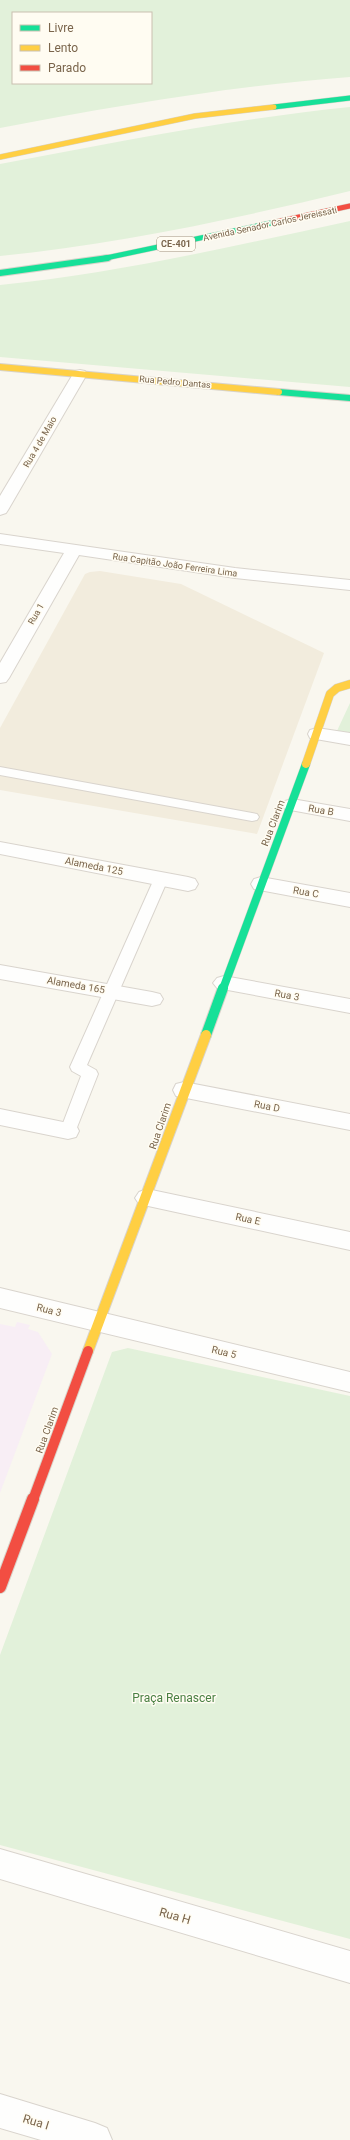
<svg xmlns="http://www.w3.org/2000/svg" width="350" height="2140" viewBox="0 0 350 2140" font-family="Roboto,sans-serif">
<style>
.residential{fill:#f2ecdd}
.education{fill:#f8eef5}
.green{fill:#e2f1da;fill-rule:evenodd}
.lines{fill:none;stroke-linecap:round;stroke-linejoin:round}
.lane-casing{stroke:#d9d4cd;stroke-width:2}
.street-casing{stroke:#d9d4cd;stroke-width:2}
.fast-far3-casing{stroke:#d8d3ca;stroke-width:6}
.fast-far2-casing{stroke:#d8d3ca;stroke-width:8}
.fast-far1-casing{stroke:#d8d3ca;stroke-width:9}
.fast-casing{stroke:#d8d3ca;stroke-width:12}
.slow-far3-casing{stroke:#d8d3ca;stroke-width:6}
.slow-far2-casing{stroke:#d8d3ca;stroke-width:8}
.slow-far1-casing{stroke:#d8d3ca;stroke-width:9}
.slow-casing{stroke:#d8d3ca;stroke-width:12}
.jam-far2-casing{stroke:#d8d3ca;stroke-width:6}
.jam-far1-casing{stroke:#d8d3ca;stroke-width:12}
.jam-casing{stroke:#d8d3ca;stroke-width:14}
.lane{fill:#fefefd;fill-rule:evenodd}
.street{fill:#fefefd;fill-rule:evenodd}
.fast-far3{stroke:#16e098;stroke-width:5}
.fast-far2{stroke:#16e098;stroke-width:6}
.fast-far1{stroke:#16e098;stroke-width:8}
.fast{stroke:#16e098;stroke-width:10}
.slow-far3{stroke:#ffcf43;stroke-width:5}
.slow-far2{stroke:#ffcf43;stroke-width:6}
.slow-far1{stroke:#ffcf43;stroke-width:8}
.slow{stroke:#ffcf43;stroke-width:10}
.jam-far2{stroke:#f24e42;stroke-width:5}
.jam-far1{stroke:#f24e42;stroke-width:10}
.jam{stroke:#f24e42;stroke-width:12}
.labels{text-anchor:middle;dominant-baseline:central;stroke-width:3;stroke-linejoin:round;paint-order:stroke}
.far-street-label{font-size:9px;fill:#7a654c;stroke:#fffcf2}
.shield{fill:#fffcf2;stroke:#a2927e;stroke-width:1}
.shield-label{font-size:9px;font-weight:bold;fill:#7a654c}
.street-label{font-size:10px;fill:#7a654c;stroke:#fffcf2}
.near-park-label{font-size:12px;fill:#4a8043;stroke:#fffcf2}
.near-street-label{font-size:12px;fill:#7a654c;stroke:#fffcf2}
</style>
<rect width="100%" height="100%" fill="#f9f7ef"/>
<path class="residential" d="M100 571 181 584 324 653 257 834 0 790V728L85 574 90 572Z"/>
<path class="education" d="M17 1322 30 1325 28 1329 38 1332 52 1354 0 1493V1324L15 1327Z"/>
<path class="green" d="M0 0H350V77C232 86 116 106 0 128ZM13 13H151V83H13Z
M350 107V191C235 219 118 244 0 256V164C116 142 232 119 350 107Z
M350 221V387L0 357V285C118 273 234 246 350 221Z
M350 703V735L336 733Z
M128 1348 350 1396V1939L0 1845V1655L112 1352Z"/>
<g class="lines">
<defs>
<path id="lane" d="M0 767 252 813 257 814 259 817 257 820 252 821 0 775Z
M161 874 166 876 168 879 87 1065 96 1070 98 1074 74 1135 68 1137 62 1135 60 1131 81 1076 72 1071 70 1067 154 879 156 876Z"/>
<path id="street" d="M80 370 85 371 87 374 8 510 6 513 0 515V496L73 374 75 371Z
M0 534 235 568 350 580V590L235 578 79 555 9 678 6 682 0 683V663L64 553 0 544Z
M317 728 350 733V745L310 738 308 734 310 730Z
M292 799 350 809V821L285 809 282 805 285 801Z
M0 842 188 877 195 879 198 884 195 889 188 891 0 854Z
M261 877 350 893V907L254 889 251 884 254 879Z
M0 965 152 992 160 994 163 999 160 1004 152 1006 0 979Z
M224 976 350 999V1013L217 988 213 983 217 978Z
M184 1082 350 1114V1130L176 1096 173 1090 176 1084Z
M0 1109 68 1123 76 1125 79 1131 76 1137 68 1139 0 1125Z
M147 1189 350 1232V1250L139 1204 135 1198 139 1192Z
M0 1288 350 1372V1392L0 1308Z
M0 1849 350 1951V1983L0 1879Z
M0 2094 95 2123 107 2128 112 2140H41L0 2128Z"/>
<path id="fast-far3" d="M274 107 350 98
M101 259 276 222"/>
<path id="fast-far2" d="M0 273 108 258
M279 392 350 398"/>
<path id="fast-far1" d="M223 989 306 764"/>
<path id="fast" d="M206 1035 223 988"/>
<path id="slow-far3" d="M0 157 195 116 274 107"/>
<path id="slow-far2" d="M0 367 279 392"/>
<path id="slow-far1" d="M306 764 330 694 337 688 350 684"/>
<path id="slow" d="M88 1351 206 1035"/>
<path id="jam-far2" d="M276 222 350 206"/>
<path id="jam-far1" d="M33 1500 88 1351"/>
<path id="jam" d="M0 1587 33 1499"/>
</defs>
<use href="#lane" class="lane-casing"/>
<use href="#street" class="street-casing"/>
<use href="#fast-far3" class="fast-far3-casing"/>
<use href="#fast-far2" class="fast-far2-casing"/>
<use href="#fast-far1" class="fast-far1-casing"/>
<use href="#fast" class="fast-casing"/>
<use href="#slow-far3" class="slow-far3-casing"/>
<use href="#slow-far2" class="slow-far2-casing"/>
<use href="#slow-far1" class="slow-far1-casing"/>
<use href="#slow" class="slow-casing"/>
<use href="#jam-far2" class="jam-far2-casing"/>
<use href="#jam-far1" class="jam-far1-casing"/>
<use href="#jam" class="jam-casing"/>
<use href="#lane" class="lane"/>
<use href="#street" class="street"/>
<use href="#fast-far3" class="fast-far3"/>
<use href="#fast-far2" class="fast-far2"/>
<use href="#fast-far1" class="fast-far1"/>
<use href="#fast" class="fast"/>
<use href="#slow-far3" class="slow-far3"/>
<use href="#slow-far2" class="slow-far2"/>
<use href="#slow-far1" class="slow-far1"/>
<use href="#slow" class="slow"/>
<use href="#jam-far2" class="jam-far2"/>
<use href="#jam-far1" class="jam-far1"/>
<use href="#jam" class="jam"/>
</g>
<g class="labels">
<g class="far-street-label">
<text transform="translate(270 224) rotate(-12)">Avenida Senador Carlos Jereissati</text>
<text transform="translate(175 382) rotate(5)">Rua Pedro Dantas</text>
<text transform="translate(40 442) rotate(-60)">Rua 4 de Maio</text>
<text transform="translate(175 565) rotate(8)">Rua Capitão João Ferreira Lima</text>
<text transform="translate(36 614) rotate(-60)">Rua 1</text>
</g>
<rect class="shield" x="157" y="237" width="38" height="14" rx="3"/>
<g class="shield-label">
<text x="176" y="244">CE-401</text>
</g>
<g class="street-label">
<text transform="translate(321 810) rotate(10)">Rua B</text>
<text transform="translate(273 823) rotate(-69)">Rua Clarim</text>
<text transform="translate(94 866) rotate(11)">Alameda 125</text>
<text transform="translate(306 892) rotate(10)">Rua C</text>
<text transform="translate(76 985) rotate(10)">Alameda 165</text>
<text transform="translate(287 995) rotate(10)">Rua 3</text>
<text transform="translate(267 1106) rotate(11)">Rua D</text>
<text transform="translate(160 1126) rotate(-71)">Rua Clarim</text>
<text transform="translate(248 1219) rotate(12)">Rua E</text>
<text transform="translate(49 1310) rotate(14)">Rua 3</text>
<text transform="translate(224 1352) rotate(13)">Rua 5</text>
<text transform="translate(47 1430) rotate(-70)">Rua Clarim</text>
</g>
<g class="near-park-label">
<text x="174" y="1698">Praça Renascer</text>
</g>
<g class="near-street-label">
<text transform="translate(175 1916) rotate(16)">Rua H</text>
<text transform="translate(36 2122) rotate(17)">Rua I</text>
</g>
</g>
<rect x="12" y="12" width="140" height="72" fill="#fffcf2" stroke="#cac0b0"/>
<rect x="20" y="25" width="20" height="6" fill="#16e098" stroke="#cac0b0"/>
<text x="48" y="32" font-size="12" fill="#7a654c">Livre</text>
<rect x="20" y="45" width="20" height="6" fill="#ffcf43" stroke="#cac0b0"/>
<text x="48" y="52" font-size="12" fill="#7a654c">Lento</text>
<rect x="20" y="65" width="20" height="6" fill="#f24e42" stroke="#cac0b0"/>
<text x="48" y="72" font-size="12" fill="#7a654c">Parado</text>
</svg>
